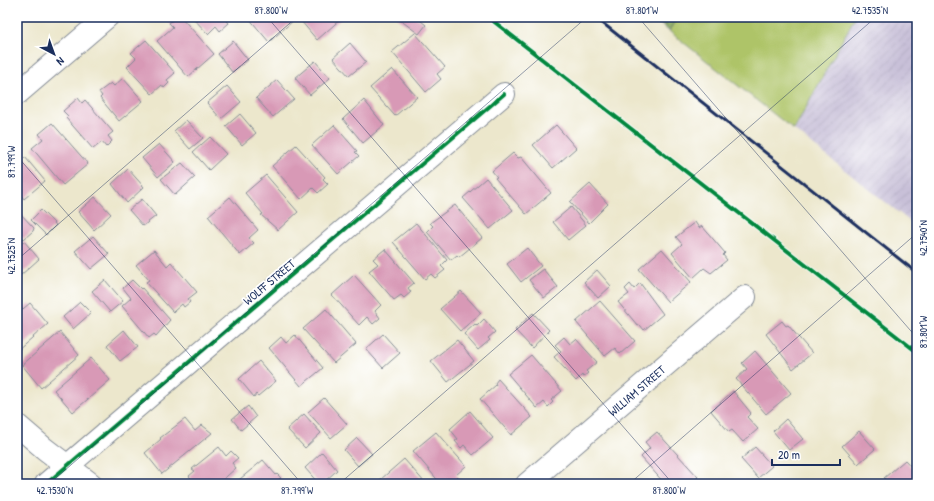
<svg xmlns="http://www.w3.org/2000/svg" width="934" height="501" viewBox="0 0 934 501" font-family="'Patrick Hand',sans-serif">
<style>
.industrial{fill:url(#industrial-furrows)}
.grass{fill:#aec468;stroke:#647a63}
.forest{fill:url(#forest-firs);stroke:#526c5d}
.building{fill:#d899b6}
.lines{fill:none;stroke-linecap:round;stroke-linejoin:round}
.minor-casing{stroke:#848b95;stroke-width:24}
.primary-casing{stroke:#848b95;stroke-width:24}
.minor{stroke:#fff;stroke-width:22}
.primary{stroke:#fff;stroke-width:22}
.rail{stroke:#1b2f5e;stroke-width:3}
.cycleway-casing{stroke:#fff;stroke-width:6}
.cycleway{stroke:#00873e;stroke-width:4}
.ticks{fill:none;stroke:#1b2f5e;stroke-width:1;stroke-opacity:0.45}
.labels{text-anchor:middle;dominant-baseline:central;stroke-width:3.5;stroke-linejoin:round;paint-order:stroke}
.street-label{font-size:12px;fill:#1b2f5e;stroke:#fff}
.neatline{fill:none;stroke:#1b2f5e;stroke-width:1.5}
.ticks-label{font-size:10px;text-anchor:middle;fill:#1b2f5e}
</style>
<defs>
<pattern id="industrial-furrows" width="10" height="10" patternUnits="userSpaceOnUse"><rect width="10" height="10" fill="#c8c0d8"/><path d="M-1 1l2-2M0 10L10 0M9 11l2-2" fill="none" stroke="#aba5bc"/></pattern>
<pattern id="forest-firs" width="22" height="20" patternUnits="userSpaceOnUse"><rect width="22" height="20" fill="#8aaa5c"/><path d="M5 1l3.5 6h-7zM16 11l3.5 6h-7z" fill="#708b4f"/></pattern>
</defs>
<rect width="100%" height="100%" fill="#fff"/>
<filter id="ink" filterUnits="userSpaceOnUse"><feTurbulence type="fractalNoise" baseFrequency=".025" numOctaves="2"/><feDisplacementMap in="SourceGraphic" scale="8" xChannelSelector="R" yChannelSelector="G"/><feConvolveMatrix kernelMatrix="1 2 1 2 8 2 1 2 1" color-interpolation-filters="sRGB"/></filter>
<filter id="wash" filterUnits="userSpaceOnUse"><feTurbulence type="fractalNoise" baseFrequency=".012" numOctaves="4" result="noise"/><feDisplacementMap in="SourceGraphic" scale="16" xChannelSelector="R" yChannelSelector="G"/><feGaussianBlur stdDeviation="0.9" result="paint"/><feColorMatrix in="noise" values="0 0 0 0 0 0 0 0 0 0 0 0 0 0 0 0 0 1.4 0 .05"/><feComposite in="paint" operator="in"/></filter>
<g filter="url(#wash)">
<rect width="100%" height="100%" fill="#ece7cc"/>
<path class="industrial" d="M651 17H917V227L794 130Z"/>
<path class="grass" d="M677 17H855L794 130 669 31Z"/>
<path class="forest" d="M651 17H677L669 31Z"/>
<g id="blocks">
<path class="building" d="M176 17H181L214 54 188 77 157 41 173 27 169 23Z
M192 17H227L225 19 229 23 220 31 216 26 208 34Z
M248 17H291L294 20 269 42Z
M306 17H343L317 40 301 21Z
M396 17H416L426 25 419 34Z
M415 33 445 67 437 74 441 79 426 92 392 52Z
M146 40 175 73 167 80 169 83 164 88 162 85 152 94 127 67 136 58 131 53Z
M233 41 248 60 232 72 218 54Z
M350 43 366 62 349 76 333 58Z
M315 61 330 78 310 95 295 78Z
M392 69 417 97 395 116 370 88Z
M123 78 143 101 119 121 100 98 102 96 99 92 111 83 114 86Z
M277 80 294 99 273 117 256 98Z
M227 86 241 102 221 119 207 103Z
M78 98 82 103 85 100 113 132 108 136 112 141 106 147 102 142 93 149 66 118 68 116 63 111Z
M364 100 384 125 363 143 343 119Z
M240 114 256 133 242 145 226 126Z
M186 120 203 138 190 149 174 131Z
M52 123 88 164 63 185 32 148 43 139 39 134Z
M334 125 357 151 355 152 359 156 338 174 312 145Z
M556 125 576 148 553 168 533 145Z
M210 137 226 154 209 170 193 152Z
M159 144 175 162 158 177 142 158Z
M296 145 325 177 323 179 328 184 318 193 313 188 301 199 272 166Z
M513 153 518 158 521 157 551 193 526 214 495 178 497 177 492 171Z
M25 157 45 181 24 199 17 190V164Z
M182 163 195 177 175 195 161 179Z
M128 169 144 187 127 203 112 184Z
M266 175 298 212 278 230 261 215 263 214 245 193Z
M486 178 513 210 490 229 463 198Z
M590 184 608 204 589 223 570 202Z
M95 197 111 214 94 230 78 212Z
M230 197 258 230 249 238 254 243 240 255 208 216Z
M142 199 156 216 143 226 129 210Z
M455 205 482 238 459 257 457 255 451 260 427 232 433 226 430 223Z
M571 207 586 225 568 240 553 222Z
M41 210 56 225 46 235 31 220Z
M18 211 34 228 33 231 24 239 17 233Z
M695 222 699 228 702 226 725 253 723 255 727 260 711 273 704 268 693 278 672 253 682 244 676 237Z
M416 223 447 260 441 266 445 270 435 278 431 274 425 279 393 242Z
M93 236 109 254 91 269 75 251Z
M24 241 39 259 21 275 17 270V247Z
M527 248 541 266 521 282 507 264Z
M385 249 414 283 408 288 411 292 404 298 401 295 394 300 369 271 378 264 373 259Z
M662 249 691 282 668 302 639 269Z
M154 250 167 266 171 262 197 292 188 299 190 302 184 307 182 304 173 312 146 282 149 280 136 265Z
M543 269 558 287 544 298 529 280Z
M597 270 611 286 598 298 584 282Z
M354 275 381 305 375 311 380 318 373 324 367 317 359 325 332 295Z
M105 280 123 301 110 312 92 291Z
M132 280 141 289 142 288 170 320 156 336 154 334 149 338 122 306 131 298 123 288Z
M640 283 663 314 644 330 640 325 638 326 618 302 629 294 625 289 630 284 634 289Z
M461 291 481 313 460 331 440 309Z
M600 301 635 341 620 354 615 348 605 356 576 322Z
M80 302 91 313 73 329 63 317Z
M30 303 48 324 17 351V314Z
M326 309 356 344 334 363 303 329Z
M533 313 549 330 532 348 515 330Z
M484 319 495 332 488 338 490 340 478 350 464 334 475 324 477 326Z
M782 321 786 326 788 325 812 353 793 369 766 334Z
M124 330 138 347 120 361 107 345Z
M60 332 79 355 41 388 22 365Z
M383 334 400 353 383 368 366 349Z
M295 335 323 368 301 386 269 348 281 337 286 343Z
M564 337 570 344 576 339 597 362 586 371 588 373 583 377 582 375 576 381 554 357 561 351 555 345Z
M457 340 474 361 448 382 431 361Z
M755 351 791 393 766 414 736 379 747 369 742 363Z
M531 355 562 391 551 400 553 402 548 407 544 402 537 408 508 374Z
M91 358 110 380 73 412 54 390Z
M259 361 276 381 258 396 256 394 254 397 239 379Z
M498 379 532 417 511 435 480 399 496 385 495 383Z
M733 391 751 413 747 417 758 429 743 442 732 430 729 432 711 411Z
M324 398 347 424 331 438 308 412Z
M248 406 256 417 241 430 232 419Z
M470 411 493 438 473 455 464 445 461 448 455 441 458 439 450 429Z
M304 414 321 433 305 448 287 429Z
M185 419 195 431 202 425 212 433 162 474 145 453 161 439 160 438Z
M786 419 803 439 789 450 773 431Z
M859 431 875 449 858 464 842 446Z
M436 432 466 466 456 475 461 480 456 484H441L413 451Z
M657 432 698 477 690 484H665L641 457 650 448 645 442Z
M357 438 372 454 358 466 344 450Z
M219 447 226 456 231 451 238 458 232 463 236 468 218 484H196L189 476 195 471 192 469Z
M755 447 772 466 758 478 741 459Z
M322 452 337 470 322 484H319L305 468Z
M404 459 426 484H384L380 480Z
M263 460 276 475 277 474 281 478 279 479 283 484H234Z
M905 460 917 473V484H889L884 478Z"/>
</g>
</g>
<g filter="url(#ink)">
<use href="#blocks" fill-opacity="0" stroke="#848b95" stroke-width="1"/>
<g class="lines">
<defs>
<g id="minor">
<path d="M17 94 107 17"/>
<path d="M46 484 504 94"/>
<path id="s1" d="M527 484 745 297"/>
</g>
<path id="primary" d="M17 425 45 449 91 484"/>
</defs>
<use href="#minor" class="minor-casing"/>
<use href="#primary" class="primary-casing"/>
<use href="#minor" class="minor"/>
<use href="#primary" class="primary"/>
<path class="rail" d="M595 17 917 273"/>
<defs>
<path id="cycleway" d="M488 17 917 352
M46 484 504 94"/>
</defs>
<use href="#cycleway" class="cycleway-casing"/>
<use href="#cycleway" class="cycleway"/>
</g>
</g>
<path class="ticks" d="M267 17 673 484M638 17 917 338M17 156 302 484M17 260 297 17M49 484 587 17M339 484 876 17M629 484 917 233"/>
<g class="labels">
<g class="street-label">
<text transform="translate(269 282) rotate(-40)">WOLFF STREET</text>
<text stroke="none"><textPath href="#s1" startOffset="144">WILLIAM STREET</textPath></text>
</g>
</g>
<rect width="934" height="501" fill="none" stroke="#fff" stroke-width="44"/>
<g transform="translate(54 54) rotate(139)" stroke="#ffffff" stroke-width="3" paint-order="stroke">
<path d="M0-3L7 15L0 10L-7 15Z" fill="#1b2f5e"/>
<text y="-6" font-size="11" font-weight="bold" text-anchor="middle" fill="#1b2f5e">N</text>
</g>
<path d="M772 459v6h68v-6" fill="none" stroke="#1b2f5e" stroke-width="2"/>
<text x="778" y="459" font-size="12" fill="#1b2f5e" stroke="#ffffff" stroke-width="3" paint-order="stroke">20 m</text>
<rect x="22" y="22" width="890" height="457" class="neatline"/>
<g class="ticks-label">
<text x="271" y="14">87.800°W</text>
<text x="642" y="14">87.801°W</text>
<text x="870" y="14">42.7535°N</text>
<text transform="translate(11 162) rotate(-90)" y="4">87.799°W</text>
<text transform="translate(923 238) rotate(-90)" y="4">42.7540°N</text>
<text transform="translate(11 256) rotate(-90)" y="4">42.7525°N</text>
<text transform="translate(923 332) rotate(-90)" y="4">87.801°W</text>
<text x="55" y="494">42.7530°N</text>
<text x="297" y="494">87.799°W</text>
<text x="669" y="494">87.800°W</text>
</g>
</svg>
